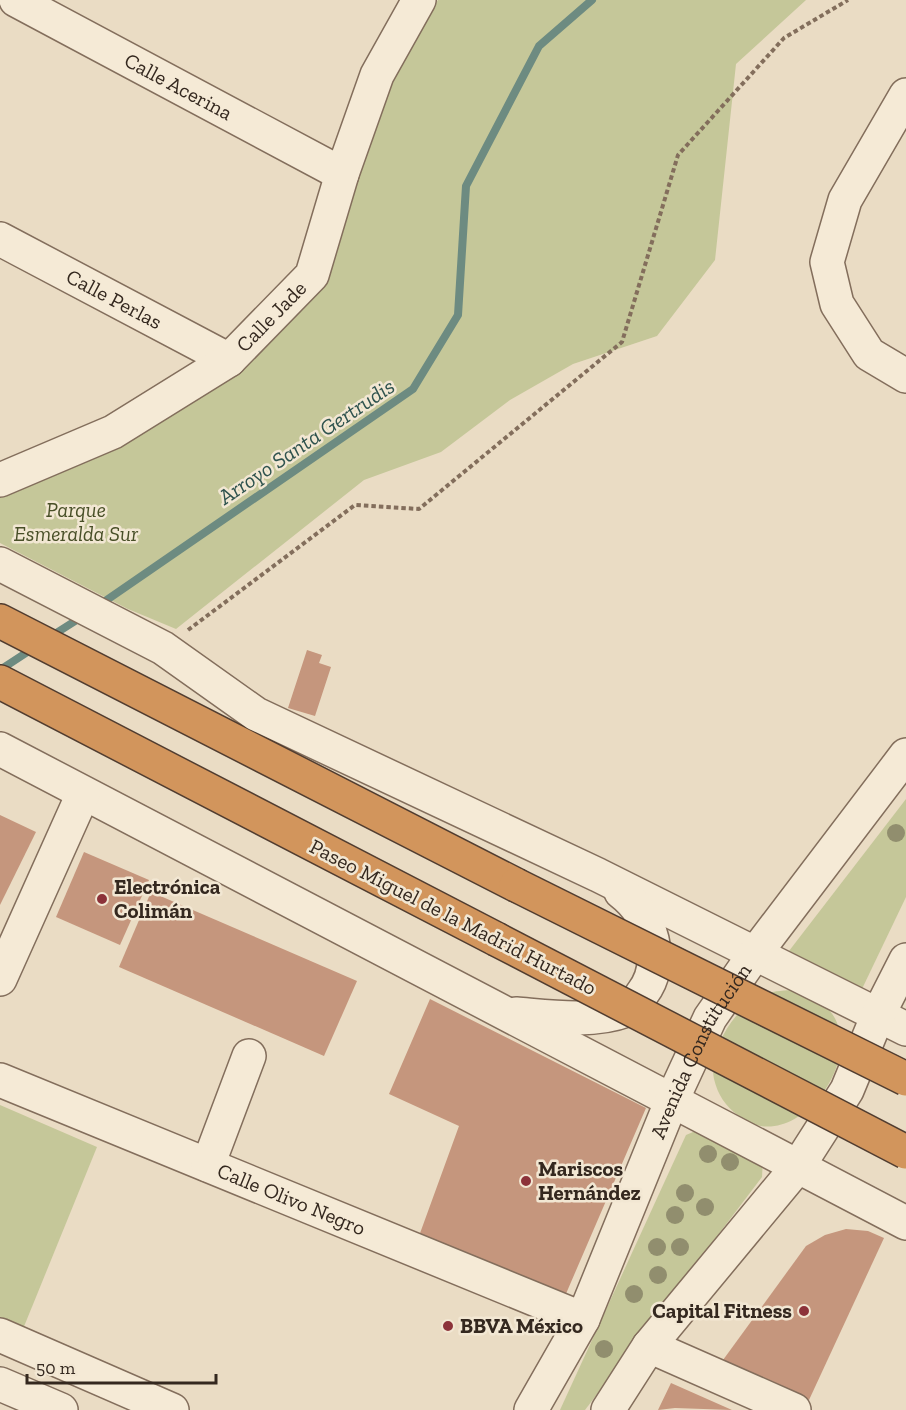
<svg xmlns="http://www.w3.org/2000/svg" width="906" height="1410" viewBox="0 0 906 1410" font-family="'Zilla Slab',serif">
  <rect width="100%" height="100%" fill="#eadcc4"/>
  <g fill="#c5c799">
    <path d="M 438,0 L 806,0 L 736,64 L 715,260 L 657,336 L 573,364 L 510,400 L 441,452 L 364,480 L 176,629 L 128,609 L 0,543 L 0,498 L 62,470 L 255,357 L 365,143 L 398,63 Z"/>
    <path d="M 906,799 L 906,897 L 861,991 L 789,951 Z"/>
    <path d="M 792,990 C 802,995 817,999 825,1006 C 875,1050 795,1161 739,1116 C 725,1106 718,1095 714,1079 C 708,1052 733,1011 757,998 C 769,991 779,991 792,990 Z"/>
    <path d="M 0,1105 L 97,1147 L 23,1329 L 0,1319 Z"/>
    <path d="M 705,1127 L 763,1158 L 762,1177 L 585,1410 L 560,1410 L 686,1135 Z"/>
  </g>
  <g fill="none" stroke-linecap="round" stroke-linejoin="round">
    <g stroke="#6d8b81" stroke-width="8">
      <path d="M 98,606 L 413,389 L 458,315 L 466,186 L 539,46 L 592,0"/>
      <path d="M 50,637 L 83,616"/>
      <path d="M 0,670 L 32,649"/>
    </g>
  </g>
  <g fill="#c5967d">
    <path d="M 307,650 L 322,655 L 319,663 L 331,667 L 315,716 L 288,708 Z"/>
    <path d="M 0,815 L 36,832 L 0,905 Z"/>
    <path d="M 84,852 L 149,880 L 120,945 L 56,917 Z"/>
    <path d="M 151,892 L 357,981 L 324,1056 L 119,967 Z"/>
    <path d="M 430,999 L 646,1108 L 562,1303 L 419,1236 L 459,1126 L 389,1094 Z"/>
    <path d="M 846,1229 L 868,1231 L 884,1238 L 809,1400 L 723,1360 L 806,1246 L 825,1235 Z"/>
    <path d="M 671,1383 L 732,1410 L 675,1408 L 658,1410 Z"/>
  </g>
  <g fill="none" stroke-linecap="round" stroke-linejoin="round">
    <defs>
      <g id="minor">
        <path id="s1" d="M 16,0 L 342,174"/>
        <path d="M 906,95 L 845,200 L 827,262 L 837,304 L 869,354 L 906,376"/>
        <path id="s2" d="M 0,239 L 229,360"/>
        <path id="s3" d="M 0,480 L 113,432 L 229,360 L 312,275 L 342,174 L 377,75 L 419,0"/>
        <path d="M 0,564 L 163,648 L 256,714 L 598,875 L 906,1029"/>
        <path d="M 0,749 L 906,1223"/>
        <path d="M 0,979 L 83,794"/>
        <path d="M 516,1014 C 552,1017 592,1023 627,1010 C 633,1008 638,1000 642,994 C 667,962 651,915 621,892"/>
        <path id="s4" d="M 0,1080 L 583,1319"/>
        <path d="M 208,1165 L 249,1056"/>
        <path d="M 0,1335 L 172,1410"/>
        <path d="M 649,1346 L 794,1410"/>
        <path d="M 0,1384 L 61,1410"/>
        <path id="s5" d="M 531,1410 L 583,1319 L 672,1100 L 710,1018 L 754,955 L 906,755"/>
        <path d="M 608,1410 L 649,1346 L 799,1165 L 847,1090 L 878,1015 L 906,960"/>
      </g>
      <g id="highway">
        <path d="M 0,621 L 516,885"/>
        <path d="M 0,682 L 496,939"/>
      </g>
    </defs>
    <use href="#minor" stroke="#836e5c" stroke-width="36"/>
    <use href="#highway" stroke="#513d30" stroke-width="36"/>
    <path stroke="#836e5c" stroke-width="4" stroke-dasharray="4.5 3" stroke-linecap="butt" d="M 188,630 L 355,505 L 419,509 L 622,342 L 678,155 L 784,38 L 848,0"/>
    <use href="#minor" stroke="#f5ead6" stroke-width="33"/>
    <use href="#highway" stroke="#d2955c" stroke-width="33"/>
    <defs>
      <g id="highway-bridge">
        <path d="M 516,885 L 906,1079"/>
        <path d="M 496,939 L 906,1152"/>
      </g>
    </defs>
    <use href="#highway-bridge" stroke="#513d30" stroke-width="36" stroke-linecap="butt"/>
    <use href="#highway-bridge" stroke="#d2955c" stroke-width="33"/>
  </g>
  <g fill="#918e6e">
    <circle cx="896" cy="833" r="9"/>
    <circle cx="708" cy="1154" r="9"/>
    <circle cx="730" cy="1162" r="9"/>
    <circle cx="685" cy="1193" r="9"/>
    <circle cx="705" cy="1207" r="9"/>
    <circle cx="675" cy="1215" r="9"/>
    <circle cx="657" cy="1247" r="9"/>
    <circle cx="680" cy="1247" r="9"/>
    <circle cx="658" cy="1275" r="9"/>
    <circle cx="634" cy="1294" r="9"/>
    <circle cx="604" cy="1349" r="9"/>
  </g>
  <g fill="#8c3239" stroke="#f2e7d3" stroke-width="2">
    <circle cx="102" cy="899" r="6"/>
    <circle cx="526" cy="1181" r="6"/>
    <circle cx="804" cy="1311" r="6"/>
    <circle cx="448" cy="1326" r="6"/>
  </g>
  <g text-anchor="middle" stroke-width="5" stroke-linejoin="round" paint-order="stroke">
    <g font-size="21" fill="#34281f" stroke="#f2e7d3">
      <text dy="7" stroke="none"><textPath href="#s1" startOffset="184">Calle Acerina</textPath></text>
      <text dy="7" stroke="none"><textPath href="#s2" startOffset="129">Calle Perlas</textPath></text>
      <text dy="7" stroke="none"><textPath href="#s3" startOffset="320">Calle Jade</textPath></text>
      <text transform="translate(453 917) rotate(27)" y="7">Paseo Miguel de la Madrid Hurtado</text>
      <text dy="7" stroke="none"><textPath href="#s5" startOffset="398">Avenida Constitución</textPath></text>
      <text dy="7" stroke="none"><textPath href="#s4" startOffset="315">Calle Olivo Negro</textPath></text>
    </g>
    <g font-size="21" font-style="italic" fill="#484f27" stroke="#f2e7d3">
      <text x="76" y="517">Parque<tspan x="76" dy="24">Esmeralda Sur</tspan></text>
    </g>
    <g font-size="21" font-weight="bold" fill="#34281f" stroke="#f2e7d3" text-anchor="start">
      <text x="114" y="894">Electrónica<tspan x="114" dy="24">Colimán</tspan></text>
      <text x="538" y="1176">Mariscos<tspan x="538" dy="24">Hernández</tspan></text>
      <text x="792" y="1318" text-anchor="end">Capital Fitness</text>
      <text x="460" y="1333">BBVA México</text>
    </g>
    <g font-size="22" font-style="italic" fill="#2f534e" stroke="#f2e7d3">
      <text transform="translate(306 441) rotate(-34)" y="8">Arroyo Santa Gertrudis</text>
    </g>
  </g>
  <path d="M27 1374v9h189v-9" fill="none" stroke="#34281f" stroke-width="3"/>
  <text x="36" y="1374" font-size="18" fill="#34281f" stroke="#f2e7d3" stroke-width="4.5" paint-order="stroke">50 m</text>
</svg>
